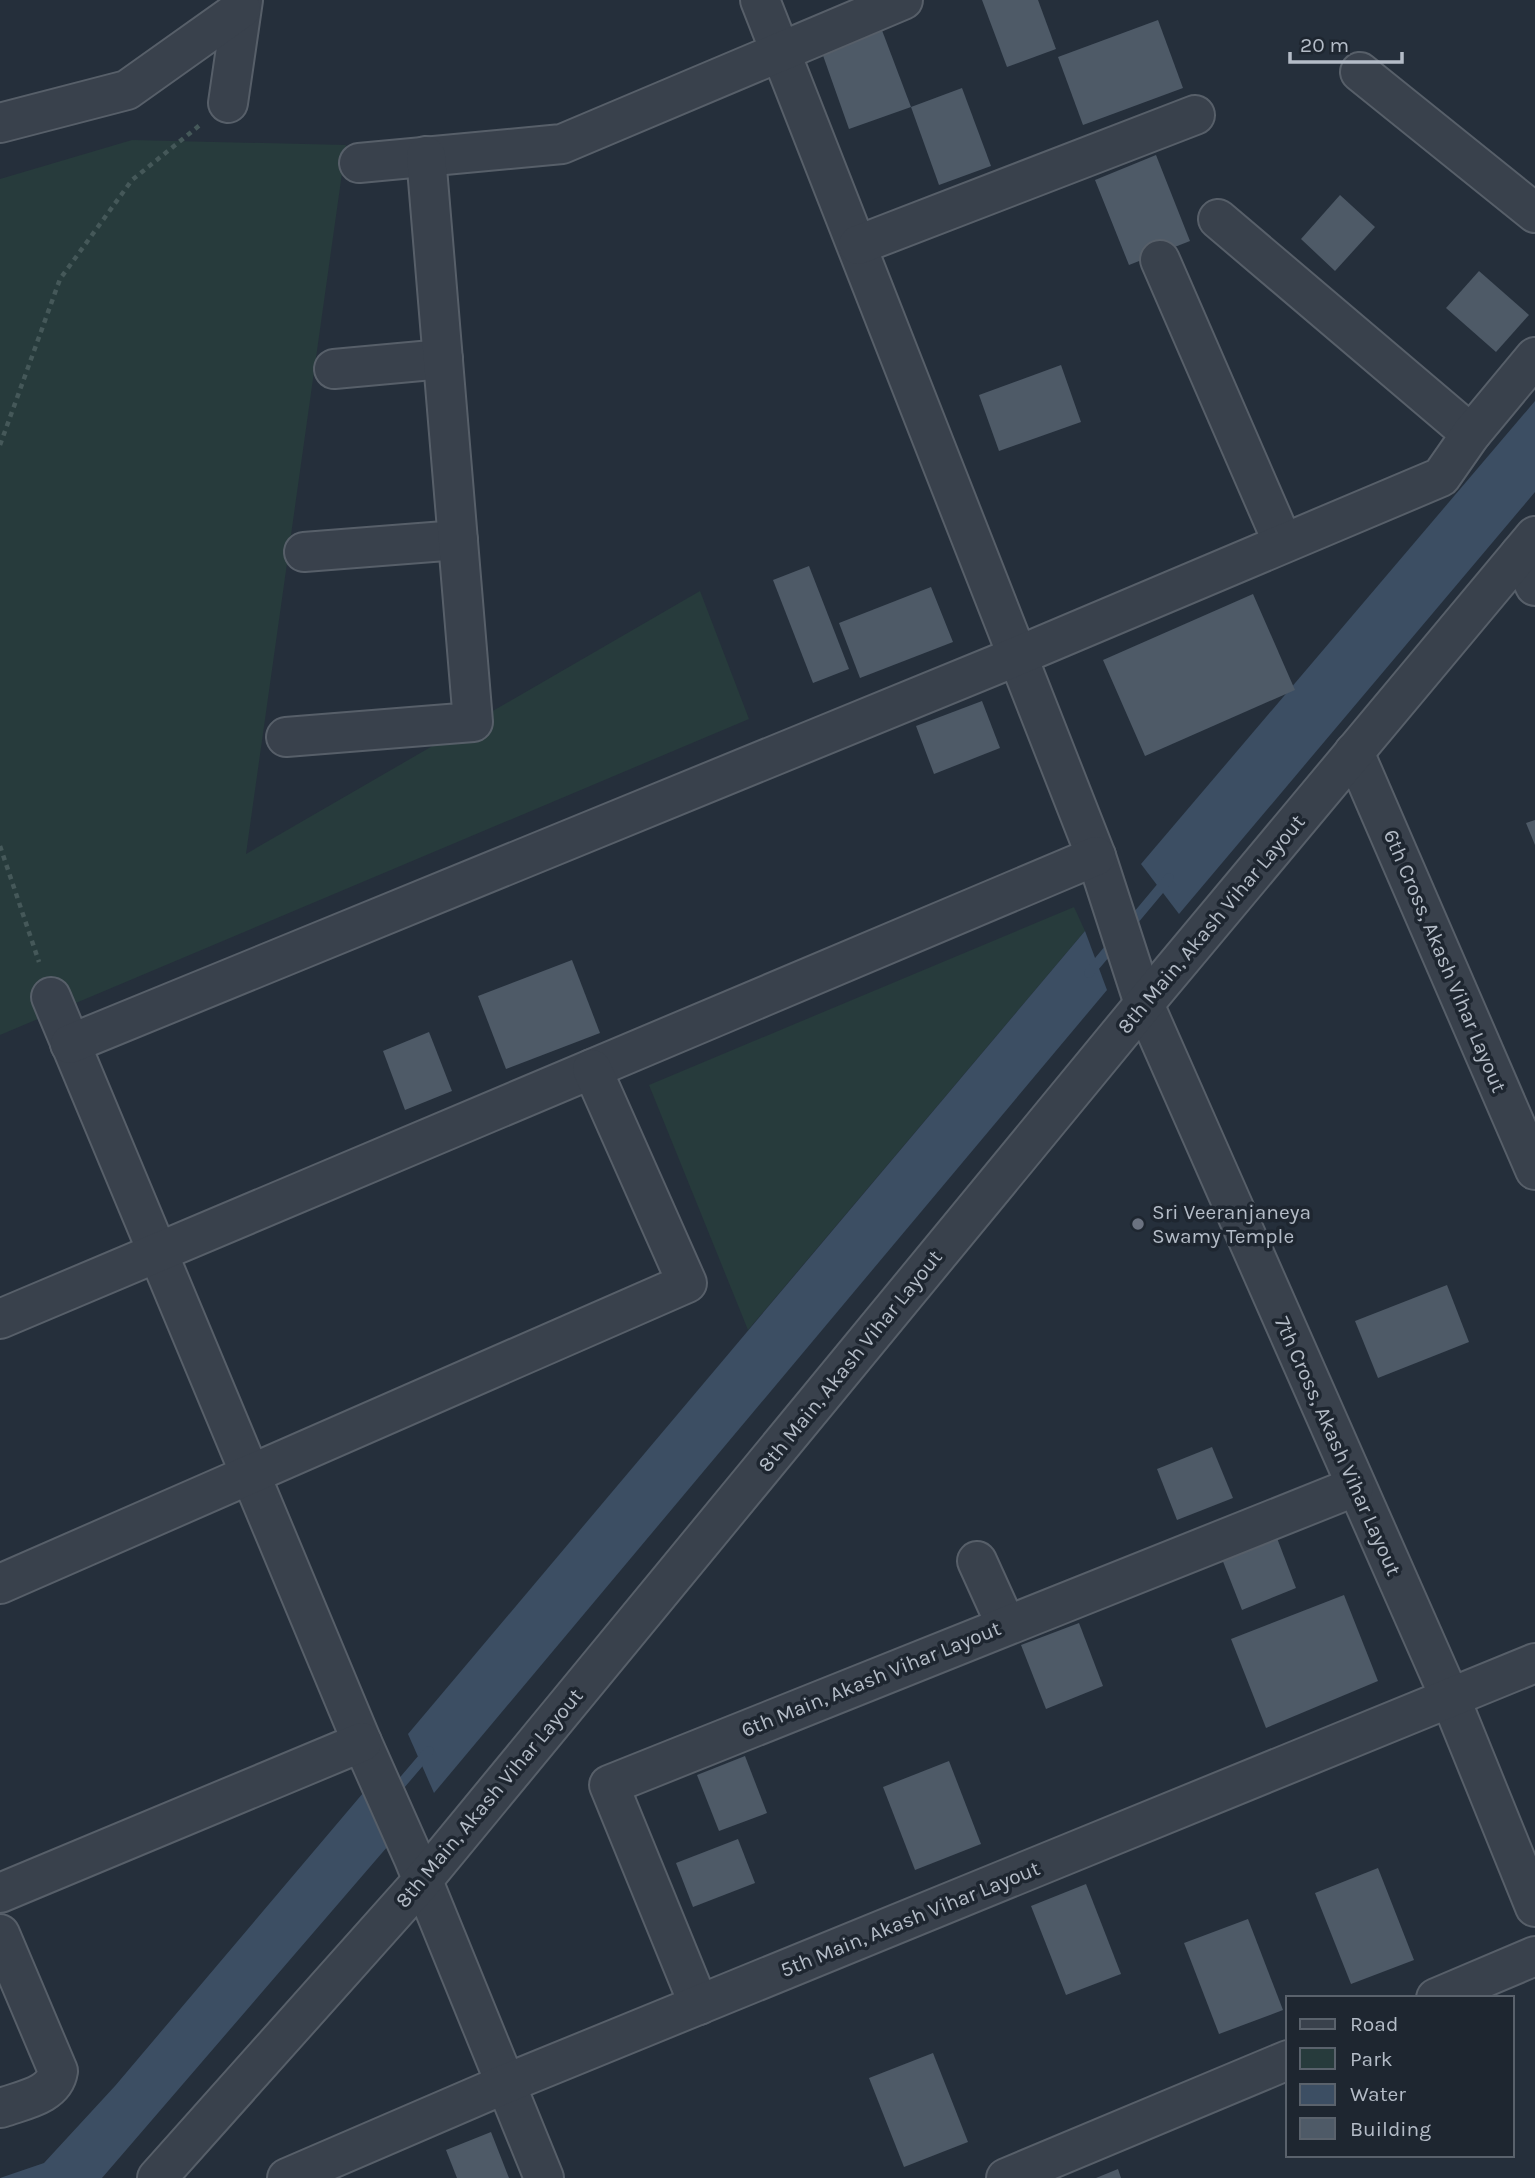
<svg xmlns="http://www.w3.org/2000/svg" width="1535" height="2178" viewBox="0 0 1535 2178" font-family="Karla,sans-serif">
  <rect width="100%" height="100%" fill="#252f3b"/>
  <g fill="#273b3c">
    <path d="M 132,140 L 346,145 L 246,854 L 700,591 L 749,719 L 0,1035 L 0,179 Z"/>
    <path d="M 1074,907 L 1085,931 L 748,1330 L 649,1085 Z"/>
  </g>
  <g fill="#3c4e63">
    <path d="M 1535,401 L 1535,492 L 1179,914 L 1141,864 Z"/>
    <path d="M 1085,931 L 1107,990 L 434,1793 L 408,1734 Z"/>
    <path d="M 369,1786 L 394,1839 L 102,2178 L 0,2178 L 44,2163 L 115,2086 Z"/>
  </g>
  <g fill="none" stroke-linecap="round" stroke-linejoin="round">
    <g stroke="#3c4e63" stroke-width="10">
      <path d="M 1128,927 L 1169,878"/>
      <path d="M 1089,973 L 1115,942"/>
      <path d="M 394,1792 L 429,1751"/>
    </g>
  </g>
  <g fill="#4e5a67">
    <path d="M 982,0 L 1038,0 L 1056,49 L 1007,67 Z"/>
    <path d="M 1158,20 L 1183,88 L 1083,125 L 1058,57 Z"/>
    <path d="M 880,25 L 911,107 L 849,129 L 820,47 Z"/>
    <path d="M 962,88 L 991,166 L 939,185 L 911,107 Z"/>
    <path d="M 1156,155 L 1190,241 L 1129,265 L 1095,180 Z"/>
    <path d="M 1340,195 L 1375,227 L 1335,271 L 1301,239 Z"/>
    <path d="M 1479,271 L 1529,315 L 1496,352 L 1446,308 Z"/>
    <path d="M 1061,365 L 1081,422 L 999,451 L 979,395 Z"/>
    <path d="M 809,566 L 849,669 L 813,683 L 773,580 Z"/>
    <path d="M 931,587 L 953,642 L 860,678 L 839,623 Z"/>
    <path d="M 1253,594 L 1295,690 L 1145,756 L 1103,660 Z"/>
    <path d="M 982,701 L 1000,748 L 934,774 L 916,726 Z"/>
    <path d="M 1535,820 L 1535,845 L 1526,823 Z"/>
    <path d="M 572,960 L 600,1033 L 506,1069 L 478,996 Z"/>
    <path d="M 429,1032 L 452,1091 L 405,1110 L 383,1051 Z"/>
    <path d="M 1447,1285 L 1469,1342 L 1378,1378 L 1355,1321 Z"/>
    <path d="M 1212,1447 L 1233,1498 L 1177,1520 L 1157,1469 Z"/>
    <path d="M 1277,1538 L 1296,1588 L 1242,1610 L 1222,1559 Z"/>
    <path d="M 1344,1595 L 1378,1681 L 1266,1728 L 1231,1639 Z"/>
    <path d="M 1079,1623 L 1103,1686 L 1046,1709 L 1021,1645 Z"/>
    <path d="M 745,1756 L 767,1813 L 719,1831 L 697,1775 Z"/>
    <path d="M 949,1761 L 981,1844 L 915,1870 L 883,1787 Z"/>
    <path d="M 738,1839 L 755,1883 L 693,1907 L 676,1863 Z"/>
    <path d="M 1378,1868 L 1414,1960 L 1351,1984 L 1315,1893 Z"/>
    <path d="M 1086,1884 L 1121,1974 L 1066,1995 L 1031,1906 Z"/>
    <path d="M 1248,1919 L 1283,2010 L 1219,2034 L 1184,1943 Z"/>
    <path d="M 933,2053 L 968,2142 L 904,2167 L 869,2078 Z"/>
    <path d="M 491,2132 L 509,2178 L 457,2178 L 446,2150 Z"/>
    <path d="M 1118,2169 L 1121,2178 L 1096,2178 Z"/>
  </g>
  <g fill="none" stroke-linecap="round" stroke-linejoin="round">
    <defs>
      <g id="minor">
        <path d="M 760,0 L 1096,856 L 1144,1004 L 1451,1700 L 1535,1907"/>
        <path d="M 1360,72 L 1535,213"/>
        <path d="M 228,103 L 243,0"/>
        <path d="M 0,123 L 127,90 L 241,9"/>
        <path d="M 359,163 L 562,144 L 903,0"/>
        <path d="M 1218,219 L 1471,434"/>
        <path d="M 858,245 L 1195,115"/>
        <path d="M 1160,260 L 1283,543"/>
        <path d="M 334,369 L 443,359"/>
        <path d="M 304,552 L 458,540"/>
        <path d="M 1520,554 L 1535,586"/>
        <path d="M 286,737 L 473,722 L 426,156"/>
        <path d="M 1354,752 L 1535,1170"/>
        <path d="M 51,997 L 362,1742 L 414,1859 L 544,2178"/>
        <path d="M 70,1044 L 1015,657 L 1441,477 L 1471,434 L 1535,357"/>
        <path d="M 0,1319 L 1096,856"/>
        <path d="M 977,1561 L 1006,1625"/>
        <path d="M 0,1584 L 687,1283 L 592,1069"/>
        <path d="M 0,1893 L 362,1742"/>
        <path d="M 0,1934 L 58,2071 C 54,2096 22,2100 1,2108"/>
        <path d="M 1436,1998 L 1535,1956"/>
        <path d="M 699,2005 L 609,1785 L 1354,1487"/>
        <path d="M 157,2178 L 423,1880 L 1144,1004 L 1535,536"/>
        <path d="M 287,2178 L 505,2084 L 1535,1663"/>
        <path d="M 1006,2178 L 1288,2060"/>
      </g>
    </defs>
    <use href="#minor" stroke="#575f69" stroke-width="42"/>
    <g stroke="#455859" stroke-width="4.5" stroke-dasharray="5 5" stroke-linecap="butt">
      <path d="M 0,445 L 60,279 L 132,180 L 200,125"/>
      <path d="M 0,846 L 39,962"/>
    </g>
    <use href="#minor" stroke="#39414c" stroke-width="38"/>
  </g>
  <circle fill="#6b7280" stroke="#1e2630" stroke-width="2.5" cx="1138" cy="1224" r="7"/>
  <g text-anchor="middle" stroke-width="7" stroke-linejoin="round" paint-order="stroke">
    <g font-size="21" fill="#b4bcc7" stroke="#1e2630">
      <text transform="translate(1211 924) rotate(-50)" y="7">8th Main, Akash Vihar Layout</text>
      <text transform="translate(1445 961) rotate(67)" y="7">6th Cross, Akash Vihar Layout</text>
      <text transform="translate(850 1361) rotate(-51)" y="7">8th Main, Akash Vihar Layout</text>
      <text transform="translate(1338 1446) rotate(66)" y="7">7th Cross, Akash Vihar Layout</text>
      <text transform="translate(871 1679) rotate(-22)" y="7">6th Main, Akash Vihar Layout</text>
      <text transform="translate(489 1798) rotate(-50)" y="7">8th Main, Akash Vihar Layout</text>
      <text transform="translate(910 1919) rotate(-22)" y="7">5th Main, Akash Vihar Layout</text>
    </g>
    <g font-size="21" fill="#b4bcc7" stroke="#1e2630" text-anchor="start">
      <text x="1152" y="1219">Sri Veeranjaneya<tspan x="1152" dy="24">Swamy Temple</tspan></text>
    </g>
  </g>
  <rect x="1286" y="1996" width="228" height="161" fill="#1e2630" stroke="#5a626c" stroke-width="2"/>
  <rect x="1300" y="2019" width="35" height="10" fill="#39414c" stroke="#5a626c" stroke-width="2"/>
  <text x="1350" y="2031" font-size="21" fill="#b4bcc7">Road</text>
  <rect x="1300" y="2048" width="35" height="21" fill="#273b3c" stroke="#5a626c" stroke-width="2"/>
  <text x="1350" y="2066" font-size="21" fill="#b4bcc7">Park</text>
  <rect x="1300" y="2084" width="35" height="21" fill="#3c4e63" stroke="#5a626c" stroke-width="2"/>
  <text x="1350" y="2101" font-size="21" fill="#b4bcc7">Water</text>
  <rect x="1300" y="2118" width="35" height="21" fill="#4e5a67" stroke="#5a626c" stroke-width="2"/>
  <text x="1350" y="2136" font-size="21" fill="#b4bcc7">Building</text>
  <path d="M1290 52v10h112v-10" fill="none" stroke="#b4bcc7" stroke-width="3.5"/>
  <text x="1300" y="52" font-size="21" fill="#b4bcc7" stroke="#1e2630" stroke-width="5" paint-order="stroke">20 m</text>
</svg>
